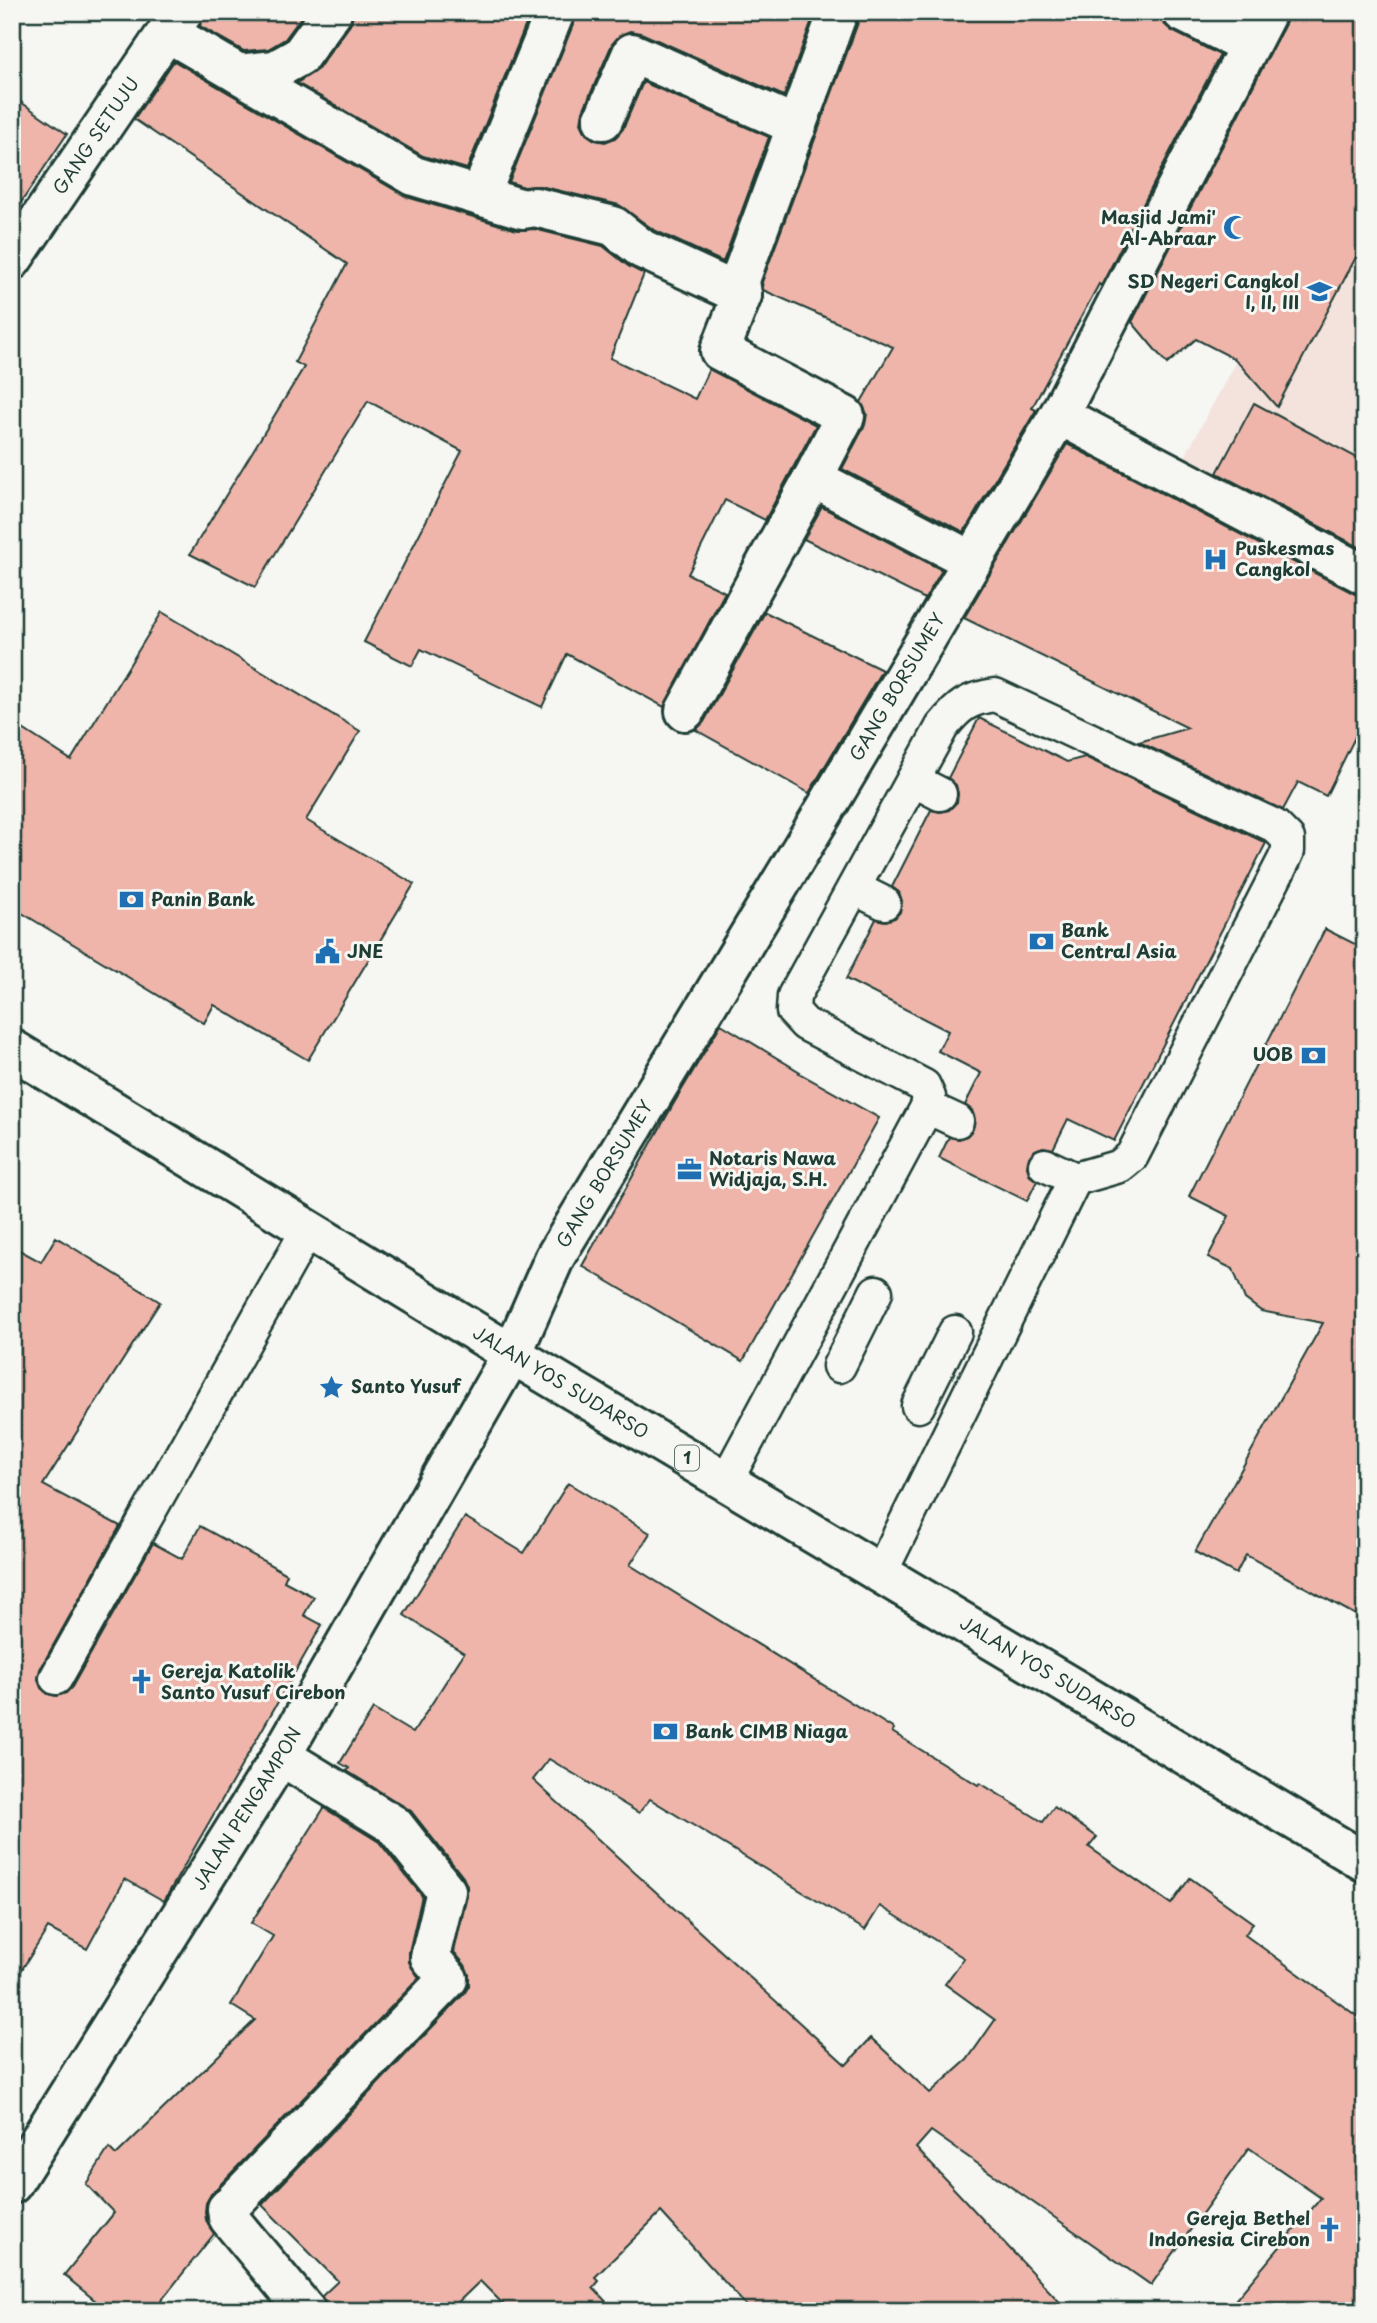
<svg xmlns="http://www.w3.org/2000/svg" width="1377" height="2323" viewBox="0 0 1377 2323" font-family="'Playpen Sans',sans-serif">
  <rect width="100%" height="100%" fill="#f6f6f2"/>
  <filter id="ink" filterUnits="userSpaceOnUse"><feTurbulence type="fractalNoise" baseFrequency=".0143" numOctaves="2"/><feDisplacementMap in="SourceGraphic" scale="14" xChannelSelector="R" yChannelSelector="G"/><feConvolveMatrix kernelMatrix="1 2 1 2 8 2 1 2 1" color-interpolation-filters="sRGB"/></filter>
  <g filter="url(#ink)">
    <path fill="#f4e2dd" d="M 1365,121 L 1365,557 L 1182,462 Z"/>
    <g fill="#efb5ab" stroke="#1f3d34" stroke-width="2" fill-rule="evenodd">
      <path d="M 203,12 L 305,12 L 285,39 L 268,49 L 244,51 L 200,26 Z"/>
      <path d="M 354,12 L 531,12 L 467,169 L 423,156 L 297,83 L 318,69 L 350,25 Z"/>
      <path d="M 576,12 L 815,12 L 784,96 L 641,33 L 630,31 L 620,35 L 612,44 L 583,111 L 581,123 L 586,134 L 595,140 L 605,142 L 615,138 L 623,129 L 643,82 L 769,137 L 723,262 L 654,230 L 619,205 L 540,186 L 524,187 L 509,182 L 575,20 Z"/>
      <path d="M 859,12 L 1160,12 L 1164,24 L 1172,31 L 1220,55 L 1101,286 L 1099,284 L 1032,408 L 1036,410 L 964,532 L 842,469 L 865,425 L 867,414 L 861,402 L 893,347 L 763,290 L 762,282 L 859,20 Z"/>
      <path d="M 1289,12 L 1365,12 L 1365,240 L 1277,407 L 1235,359 L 1196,339 L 1167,364 L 1132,322 L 1286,22 Z"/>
      <path d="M 174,61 L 407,197 L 517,230 L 534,229 L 603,246 L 628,266 L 644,274 L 610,358 L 695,399 L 709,369 L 816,425 L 765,520 L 725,500 L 688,574 L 725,592 L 664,707 L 567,654 L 542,707 L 421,649 L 412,666 L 364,642 L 462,451 L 368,401 L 255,587 L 190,554 L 304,367 L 295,362 L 347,264 L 134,119 Z"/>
      <path d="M 12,96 L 67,134 L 12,216 Z"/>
      <path d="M 1254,403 L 1365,462 L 1365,550 L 1217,473 Z"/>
      <path d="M 1067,444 L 1355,594 L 1365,597 L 1365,717 L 1326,796 L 1298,782 L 1283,810 L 1139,742 L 1188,728 L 964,618 Z"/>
      <path d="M 822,507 L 942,570 L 925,599 L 804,539 Z"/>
      <path d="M 162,612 L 360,731 L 306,820 L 414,884 L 308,1060 L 214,1005 L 204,1023 L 12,907 L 12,722 L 71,760 Z"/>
      <path d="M 765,612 L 882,670 L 809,793 L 696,730 L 704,722 Z"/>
      <path d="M 979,718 L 1067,762 L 1085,757 L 1266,843 L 1114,1141 L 1068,1119 L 1053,1149 L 1043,1147 L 1035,1150 L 1029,1157 L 1027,1167 L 1030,1176 L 1037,1181 L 1027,1201 L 939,1158 L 949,1137 L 959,1139 L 967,1136 L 973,1129 L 975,1119 L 972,1110 L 965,1105 L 981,1073 L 938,1051 L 948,1031 L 846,979 L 876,919 L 886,921 L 895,918 L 900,912 L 902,901 L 899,892 L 892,887 L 931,810 L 940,812 L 949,810 L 957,802 L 958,794 L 956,785 L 948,778 Z"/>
      <path d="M 1325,929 L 1365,949 L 1365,1620 L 1246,1555 L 1236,1574 L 1195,1552 L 1323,1323 L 1261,1311 L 1245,1299 L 1233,1269 L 1208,1257 L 1229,1216 L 1189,1196 Z"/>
      <path d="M 721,1024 L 800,1072 L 799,1073 L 879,1118 L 743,1361 L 582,1266 L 674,1103 Z"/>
      <path d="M 56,1237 L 160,1302 L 43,1485 L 120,1526 L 40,1669 L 38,1679 L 41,1688 L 48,1694 L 56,1696 L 66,1693 L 72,1687 L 153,1543 L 182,1559 L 200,1526 L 287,1574 L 284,1581 L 314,1597 L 304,1615 L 322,1625 L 164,1901 L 125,1879 L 87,1949 L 48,1928 L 12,1985 L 12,1246 L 41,1262 Z"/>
      <path d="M 568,1483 L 650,1533 L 630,1565 L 894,1729 L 892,1732 L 978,1785 L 980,1783 L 1043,1822 L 1054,1807 L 1097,1837 L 1089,1847 L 1171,1904 L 1190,1878 L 1253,1923 L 1245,1935 L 1365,2022 L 1365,2311 L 1226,2311 L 1321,2198 L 1249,2148 L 1151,2285 L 931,2131 L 916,2148 L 1068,2311 L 751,2311 L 661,2212 L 595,2277 L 599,2281 L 593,2288 L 615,2311 L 510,2311 L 480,2281 L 449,2311 L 327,2311 L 322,2296 L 338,2281 L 262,2205 L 464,1994 L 469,1986 L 469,1975 L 465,1965 L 454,1952 L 467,1896 L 467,1886 L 463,1877 L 411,1811 L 347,1771 L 349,1768 L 340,1763 L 373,1709 L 413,1733 L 464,1653 L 404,1615 L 465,1517 L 524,1553 ZM 549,1759 L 639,1813 L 650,1799 L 865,1930 L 880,1906 L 964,1958 L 945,1984 L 995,2020 L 967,2060 L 930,2093 L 871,2038 L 846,2065 L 533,1780 Z"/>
      <path d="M 324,1808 L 379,1842 L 422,1896 L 409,1952 L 409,1962 L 419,1978 L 211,2194 L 206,2203 L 205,2212 L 206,2220 L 214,2234 L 153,2311 L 108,2311 L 64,2275 L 114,2213 L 86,2184 L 109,2148 L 116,2155 L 255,2020 L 231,2005 L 273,1936 L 251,1923 Z"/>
    </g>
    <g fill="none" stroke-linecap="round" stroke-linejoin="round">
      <defs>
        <g id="lane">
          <path d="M 913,780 L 940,794"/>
          <path d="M 854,888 L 884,903"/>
          <path d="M 927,1107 L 957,1121"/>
          <path d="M 839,1366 L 876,1292"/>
          <path d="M 918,1406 L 955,1332"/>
          <path d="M 726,1481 L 927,1107 L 929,1097 L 924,1086 L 805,1024 L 793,1011 L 794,996 L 942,727 C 959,706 967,699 995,695 L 1275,826 L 1288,839 L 1288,851 L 1284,860 L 1132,1156 L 1120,1166 L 1075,1179 L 1045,1165"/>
          <path d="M 880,1574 L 1075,1179"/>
          <path d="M 56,1678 L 308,1229"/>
        </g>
        <g id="street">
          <path d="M 1182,12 L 1249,45"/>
          <path d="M 167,32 L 414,176 L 523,209 L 535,207 L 613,226 L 642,249 L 742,295 L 720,351 L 845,416 L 813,478 L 972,561"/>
          <path d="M 239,74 L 275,70 L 300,56 L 332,12"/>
          <path d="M 603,120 L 632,53 L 797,126"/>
          <path d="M 480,196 L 555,12"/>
          <path id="s1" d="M 12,260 L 167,32 L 182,14"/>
          <path d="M 742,295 L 740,280 L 838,12"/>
          <path d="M 1059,415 L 1365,575"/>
          <path d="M 685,711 L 813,478"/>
          <path d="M 281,1756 L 394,1825 L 446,1891 L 430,1957 L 448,1979 L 227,2209 L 228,2217 L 306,2311"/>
          <path id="s2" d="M 12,2184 L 281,1756 L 512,1354 L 555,1257 L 829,803 L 1059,415 L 1267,12"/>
        </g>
        <g id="highway">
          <path id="s3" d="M 12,1049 L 512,1354 L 1365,1862"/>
        </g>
      </defs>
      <use href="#lane" stroke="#1f3d34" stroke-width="37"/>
      <use href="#street" stroke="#1f3d34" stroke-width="44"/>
      <use href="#highway" stroke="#1f3d34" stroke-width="44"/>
      <use href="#lane" stroke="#f6f6f2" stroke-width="32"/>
      <use href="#street" stroke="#f6f6f2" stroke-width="38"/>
      <use href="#highway" stroke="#f6f6f2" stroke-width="38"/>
    </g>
  </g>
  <defs>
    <symbol id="mosque-bare" viewBox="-9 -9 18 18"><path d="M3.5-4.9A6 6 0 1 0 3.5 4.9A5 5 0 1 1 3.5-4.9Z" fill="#1f6fb2" stroke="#f6f6f2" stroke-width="2.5" paint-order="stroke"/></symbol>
    <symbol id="school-bare" viewBox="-9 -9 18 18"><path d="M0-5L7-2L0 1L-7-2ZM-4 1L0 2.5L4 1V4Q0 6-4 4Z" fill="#1f6fb2" stroke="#f6f6f2" stroke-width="2.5" paint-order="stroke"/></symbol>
    <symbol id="hospital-bare" viewBox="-9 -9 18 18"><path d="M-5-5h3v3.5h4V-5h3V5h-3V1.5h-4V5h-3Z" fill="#1f6fb2" stroke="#f6f6f2" stroke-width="2.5" paint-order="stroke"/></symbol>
    <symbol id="bank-bare" viewBox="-9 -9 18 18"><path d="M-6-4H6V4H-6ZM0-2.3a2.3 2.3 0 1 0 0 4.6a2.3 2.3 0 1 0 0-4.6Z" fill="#1f6fb2" stroke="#f6f6f2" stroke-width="2.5" paint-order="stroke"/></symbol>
    <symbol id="civic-bare" viewBox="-9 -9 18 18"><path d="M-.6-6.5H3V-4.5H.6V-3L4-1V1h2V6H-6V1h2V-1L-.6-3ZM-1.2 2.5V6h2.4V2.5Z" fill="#1f6fb2" stroke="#f6f6f2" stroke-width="2.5" paint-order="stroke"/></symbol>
    <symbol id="office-bare" viewBox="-9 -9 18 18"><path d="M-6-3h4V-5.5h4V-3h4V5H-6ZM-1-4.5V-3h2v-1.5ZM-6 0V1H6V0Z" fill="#1f6fb2" stroke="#f6f6f2" stroke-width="2.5" paint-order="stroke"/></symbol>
    <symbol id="sight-bare" viewBox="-9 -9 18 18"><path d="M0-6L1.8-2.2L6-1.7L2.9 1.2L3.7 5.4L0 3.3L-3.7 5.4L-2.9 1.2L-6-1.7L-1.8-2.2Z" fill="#1f6fb2" stroke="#f6f6f2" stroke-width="2.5" paint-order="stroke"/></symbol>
    <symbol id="church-bare" viewBox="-9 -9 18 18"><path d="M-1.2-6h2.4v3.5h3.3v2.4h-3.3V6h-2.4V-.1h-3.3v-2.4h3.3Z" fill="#1f6fb2" stroke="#f6f6f2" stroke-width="2.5" paint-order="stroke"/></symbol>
  </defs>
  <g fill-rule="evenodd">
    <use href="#mosque-bare" x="1218" y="210" width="35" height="35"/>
    <use href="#school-bare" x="1302" y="274" width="35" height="35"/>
    <use href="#hospital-bare" x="1198" y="542" width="35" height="35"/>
    <use href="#bank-bare" x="114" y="882" width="35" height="35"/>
    <use href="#bank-bare" x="1024" y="924" width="35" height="35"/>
    <use href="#civic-bare" x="310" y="934" width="35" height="35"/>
    <use href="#bank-bare" x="1296" y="1038" width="35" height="35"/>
    <use href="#office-bare" x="672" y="1152" width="35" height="35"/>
    <use href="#sight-bare" x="314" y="1370" width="35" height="35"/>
    <use href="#church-bare" x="124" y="1664" width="35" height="35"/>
    <use href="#bank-bare" x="648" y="1714" width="35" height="35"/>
    <use href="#church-bare" x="1312" y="2212" width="35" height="35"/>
  </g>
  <g text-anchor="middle" stroke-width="6" stroke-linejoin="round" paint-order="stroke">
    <rect fill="#f6f6f2" stroke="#60746d" stroke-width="2" x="675" y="1445.5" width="24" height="25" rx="5"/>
    <g font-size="16" font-weight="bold" fill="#1f3d34">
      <text x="687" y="1464">1</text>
    </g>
    <g font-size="18" fill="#1f3d34" stroke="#f6f6f2">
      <text dy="6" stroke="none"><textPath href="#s1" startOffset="150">GANG SETUJU</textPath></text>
      <text dy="6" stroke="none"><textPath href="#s2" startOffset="1740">GANG BORSUMEY</textPath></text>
      <text dy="6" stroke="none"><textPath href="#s2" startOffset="1172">GANG BORSUMEY</textPath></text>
      <text dy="6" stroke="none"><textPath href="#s3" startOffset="642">JALAN YOS SUDARSO</textPath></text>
      <text dy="6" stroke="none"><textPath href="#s3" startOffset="1209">JALAN YOS SUDARSO</textPath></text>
      <text dy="6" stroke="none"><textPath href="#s2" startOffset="443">JALAN PENGAMPON</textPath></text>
    </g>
    <g font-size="18" font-weight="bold" fill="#1f3d34" stroke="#f6f6f2" text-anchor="start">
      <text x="1216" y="224" text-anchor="end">Masjid Jami'<tspan x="1216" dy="21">Al-Abraar</tspan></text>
      <text x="1299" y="288" text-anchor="end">SD Negeri Cangkol<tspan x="1299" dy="21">I, II, III</tspan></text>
      <text x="1235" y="555">Puskesmas<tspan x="1235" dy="21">Cangkol</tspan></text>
      <text x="151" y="906">Panin Bank</text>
      <text x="1061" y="937">Bank<tspan x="1061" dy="21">Central Asia</tspan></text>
      <text x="347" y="958">JNE</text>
      <text x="1293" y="1061" text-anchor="end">UOB</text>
      <text x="709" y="1165">Notaris Nawa<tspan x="709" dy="21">Widjaja, S.H.</tspan></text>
      <text x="351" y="1393">Santo Yusuf</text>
      <text x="161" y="1678">Gereja Katolik<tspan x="161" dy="21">Santo Yusuf Cirebon</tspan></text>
      <text x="685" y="1738">Bank CIMB Niaga</text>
      <text x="1310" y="2225" text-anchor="end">Gereja Bethel<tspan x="1310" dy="21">Indonesia Cirebon</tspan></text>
    </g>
  </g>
  <rect width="1377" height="2323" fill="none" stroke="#f6f6f2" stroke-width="42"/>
  <rect x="21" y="21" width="1335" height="2281" fill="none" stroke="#1f3d34" stroke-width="2.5" filter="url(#ink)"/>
</svg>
